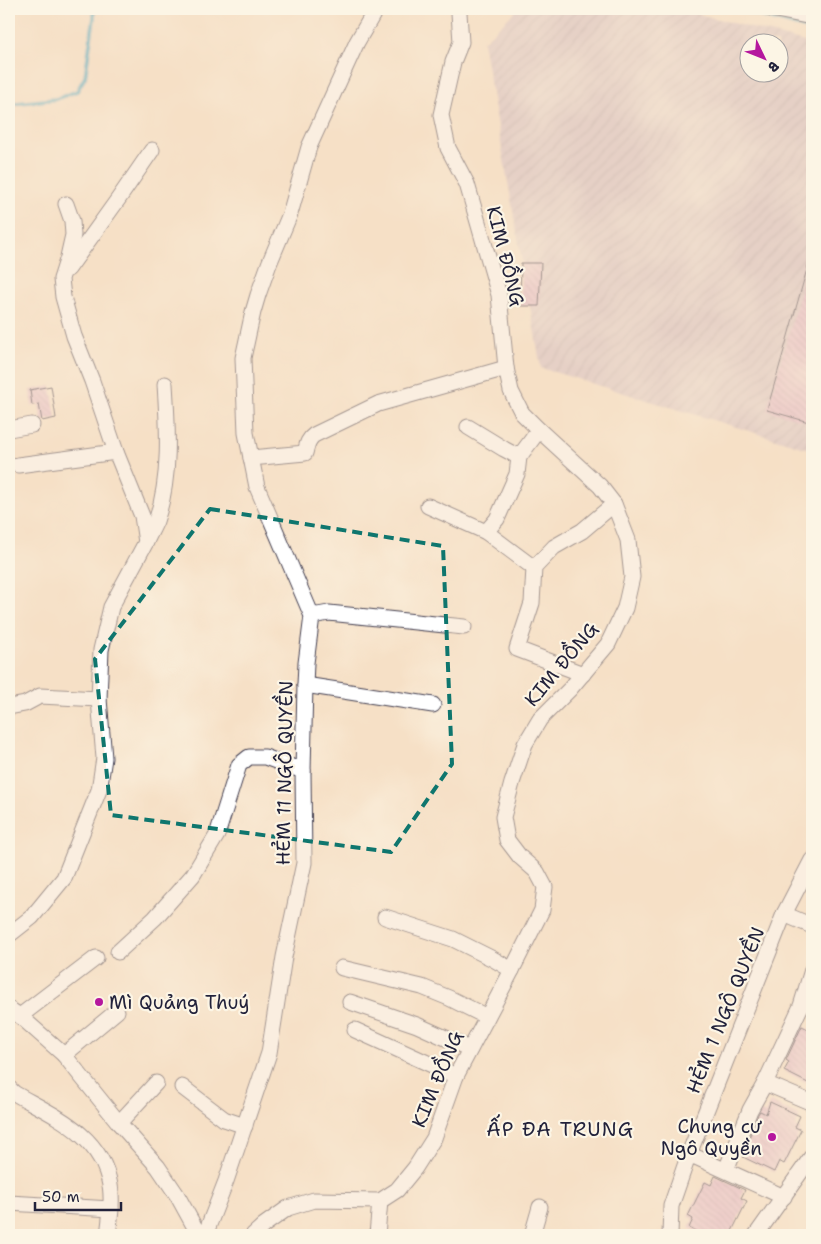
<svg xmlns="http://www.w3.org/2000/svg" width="821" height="1244" viewBox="0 0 821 1244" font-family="'Shantell Sans',sans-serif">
  <defs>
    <pattern id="industrial-furrows" width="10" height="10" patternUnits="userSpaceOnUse" patternTransform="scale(1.25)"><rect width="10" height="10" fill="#d2bdc5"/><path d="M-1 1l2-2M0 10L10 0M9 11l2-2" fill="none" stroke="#b4a2aa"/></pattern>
    <pattern id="building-back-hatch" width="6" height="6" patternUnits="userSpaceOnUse" patternTransform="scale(1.25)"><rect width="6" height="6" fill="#e1adcb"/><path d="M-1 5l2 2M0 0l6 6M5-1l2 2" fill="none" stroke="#b68ca6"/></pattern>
  </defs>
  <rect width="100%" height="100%" fill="#fcf5e5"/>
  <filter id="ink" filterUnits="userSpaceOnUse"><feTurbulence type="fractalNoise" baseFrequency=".02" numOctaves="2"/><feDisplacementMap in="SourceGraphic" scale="10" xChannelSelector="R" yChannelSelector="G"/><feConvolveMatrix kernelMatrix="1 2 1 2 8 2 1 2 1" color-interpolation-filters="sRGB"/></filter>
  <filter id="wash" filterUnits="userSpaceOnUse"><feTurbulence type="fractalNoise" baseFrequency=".0096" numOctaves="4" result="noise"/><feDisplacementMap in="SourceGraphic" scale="20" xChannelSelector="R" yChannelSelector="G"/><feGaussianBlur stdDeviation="1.12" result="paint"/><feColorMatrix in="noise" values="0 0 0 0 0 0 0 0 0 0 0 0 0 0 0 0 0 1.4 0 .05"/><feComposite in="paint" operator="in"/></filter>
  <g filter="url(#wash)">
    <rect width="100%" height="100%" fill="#f6e0c6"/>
    <path fill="url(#industrial-furrows)" fill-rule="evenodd" d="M 518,9 L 680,9 L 812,44 L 812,450 L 541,368 L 483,42 ZM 748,42 L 778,42 L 778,72 L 748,72 Z"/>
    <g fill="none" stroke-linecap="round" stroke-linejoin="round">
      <g stroke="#43a6c3" stroke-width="4">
        <path d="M 734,9 L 812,30"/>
        <path d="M 9,104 L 56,99 L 77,91 L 85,77 L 94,18 L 94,9"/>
      </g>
    </g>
    <g id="blocks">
      <g fill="url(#building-back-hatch)">
        <path d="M 809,262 L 812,263 L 812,423 L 767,410 Z"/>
        <path d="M 521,263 L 541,263 L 539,306 L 520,306 Z"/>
        <path d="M 51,386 L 56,418 L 42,421 L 39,404 L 32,405 L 30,390 Z"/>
        <path d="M 802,1026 L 812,1031 L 812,1085 L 784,1071 L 789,1062 L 786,1060 Z"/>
        <path d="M 770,1102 L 800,1116 L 795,1127 L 801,1130 L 784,1164 L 779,1161 L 774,1172 L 743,1157 L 748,1147 L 746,1146 L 758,1114 L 760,1111 L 766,1114 Z"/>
        <path d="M 715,1176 L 745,1190 L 741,1198 L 747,1201 L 730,1235 L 703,1235 L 689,1228 L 693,1219 L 688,1216 L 705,1182 L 711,1185 Z"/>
      </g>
    </g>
  </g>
  <g filter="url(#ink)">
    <use href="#blocks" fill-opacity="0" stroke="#423e50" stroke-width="1"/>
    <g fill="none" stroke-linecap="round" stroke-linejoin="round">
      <defs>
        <g id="minor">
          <path d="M 771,9 L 812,17"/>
          <path d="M 68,269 L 119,198 L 152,150"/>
          <path d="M 468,427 L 504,449 L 519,457"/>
          <path d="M 9,429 L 32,425"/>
          <path d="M 251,458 L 305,453 C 307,446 307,440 314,435 L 378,404 L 506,368"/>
          <path d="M 18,465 L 116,452"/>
          <path d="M 428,506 L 486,532 L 534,568"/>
          <path d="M 486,532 L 497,519 L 517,474 L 519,457 L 539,430"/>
          <path d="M 146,542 C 149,535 153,528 156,521 C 171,478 168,429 165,384"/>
          <path d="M 312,616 L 329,613 L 464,627"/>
          <path d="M 583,674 L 517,649 L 532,603 L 534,568 L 554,547 L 582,531 L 614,504"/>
          <path d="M 305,685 L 433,705"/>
          <path d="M 9,707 L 25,704 L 40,696 L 99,699"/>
          <path d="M 784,914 L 812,926"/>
          <path d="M 385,917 L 453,939 L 493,959 L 512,970"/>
          <path d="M 9,935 L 32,917 L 64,878 L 99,790 L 104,758 L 99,699 L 101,650 L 111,607 L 146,542 L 142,516 L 116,452 L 92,381 L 74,336 L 63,297 L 61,279 L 68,257 L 73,235 L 72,221 L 66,204"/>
          <path d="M 118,952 L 155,918 L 193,875 L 217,835 L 239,765 L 249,757 L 265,757 L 303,771"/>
          <path d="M 342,968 L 422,987 L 449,998 L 487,1017"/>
          <path d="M 350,1002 L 417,1025 L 470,1049"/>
          <path d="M 9,1009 L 20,1016 L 64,1055 L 119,1123 L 158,1167 L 177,1195 L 199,1235"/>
          <path d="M 20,1016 L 96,958"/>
          <path d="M 355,1030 L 456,1076"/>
          <path d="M 64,1055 L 117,1011"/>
          <path d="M 765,1083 L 812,1103"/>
          <path d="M 182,1087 L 224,1119 L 245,1126"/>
          <path d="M 9,1088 L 14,1093 C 54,1116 101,1134 110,1185 C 113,1202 110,1219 108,1235"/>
          <path d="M 119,1123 L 156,1083"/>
          <path d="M 689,1154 L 784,1197"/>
          <path d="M 726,1170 L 750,1110 L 765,1083 L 801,1006 L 812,970"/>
          <path d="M 9,1203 L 111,1209"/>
          <path d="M 205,1235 L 226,1181 L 269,1053 L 284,957 L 304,863 L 303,771 L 305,685 L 306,663 L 312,616 L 257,487 L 246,433 L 243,358 L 253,312 L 258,295 L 269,264 L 290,214 L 309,147 L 357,42 L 376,9"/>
          <path d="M 253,1235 L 264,1225 L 288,1208 L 314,1200 L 380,1201 L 397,1190 L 415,1168 L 434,1138 L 456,1076 L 512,970 L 542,910 L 545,887 L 537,872 L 520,857 L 507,840 L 503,817 L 512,783 L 525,744 L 540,719 L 570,689 L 608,644 L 625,608 L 632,577 L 628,540 L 614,504 L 600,486 L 539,430 L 522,413 L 511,391 L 506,368 L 499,295 L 467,184 L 448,148 L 441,115 L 453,62 L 461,42 L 459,13 L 460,9"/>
          <path d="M 377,1235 L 380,1201"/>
          <path d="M 532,1235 L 540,1207"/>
          <path d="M 670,1235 L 671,1206 L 689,1154 L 784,914 L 812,860"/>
          <path d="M 756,1235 L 812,1156"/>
        </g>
      </defs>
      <use href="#minor" stroke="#423e50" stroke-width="17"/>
      <use href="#minor" stroke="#fff" stroke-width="15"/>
    </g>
  </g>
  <path d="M0 0H821V1244H0ZM 210,509 L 443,546 L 452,764 L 391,852 L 111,815 L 95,659 Z" fill="#f6e0c6" fill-opacity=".55" fill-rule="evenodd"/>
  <path fill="none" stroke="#0f766e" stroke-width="4" stroke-dasharray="10 6" stroke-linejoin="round" d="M 210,509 L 443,546 L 452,764 L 391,852 L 111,815 L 95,659 Z"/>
  <g fill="#b5179e" stroke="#fcf5e5" stroke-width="2">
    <circle cx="99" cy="1002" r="5"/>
    <circle cx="772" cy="1137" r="5"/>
  </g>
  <g text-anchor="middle" stroke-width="4.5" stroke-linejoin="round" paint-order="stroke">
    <g font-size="19" fill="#22223b" stroke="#fcf5e5">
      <text transform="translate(506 256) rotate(76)" y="7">KIM ĐỒNG</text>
      <text transform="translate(561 664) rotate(-50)" y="7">KIM ĐỒNG</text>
      <text transform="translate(284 773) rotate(-89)" y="7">HẺM 11 NGÔ QUYỀN</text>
      <text transform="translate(725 1010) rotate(-68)" y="7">HẺM 1 NGÔ QUYỀN</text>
      <text transform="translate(437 1079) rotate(-67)" y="7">KIM ĐỒNG</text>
    </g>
    <g font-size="19" fill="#22223b" stroke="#fcf5e5" text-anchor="start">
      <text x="109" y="1009">Mì Quảng Thuý</text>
      <text x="762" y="1133" text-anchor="end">Chung cư<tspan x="762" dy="22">Ngô Quyền</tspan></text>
    </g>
    <g font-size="20" letter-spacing="1" fill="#22223b" stroke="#fcf5e5">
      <text x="560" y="1136">ẤP ĐA TRUNG</text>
    </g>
  </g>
  <rect width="821" height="1244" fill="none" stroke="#fcf5e5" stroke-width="30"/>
  <g transform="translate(764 58) rotate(133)"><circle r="24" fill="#fcf5e5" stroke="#a5a1a1"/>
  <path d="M0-4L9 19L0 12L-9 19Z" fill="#b5179e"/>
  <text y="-8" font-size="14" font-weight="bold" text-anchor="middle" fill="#22223b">B</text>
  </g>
  <path d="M35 1202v8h86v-8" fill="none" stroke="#22223b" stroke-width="2.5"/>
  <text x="42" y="1202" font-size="15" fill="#22223b" stroke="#fcf5e5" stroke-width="4" paint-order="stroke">50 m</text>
</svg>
